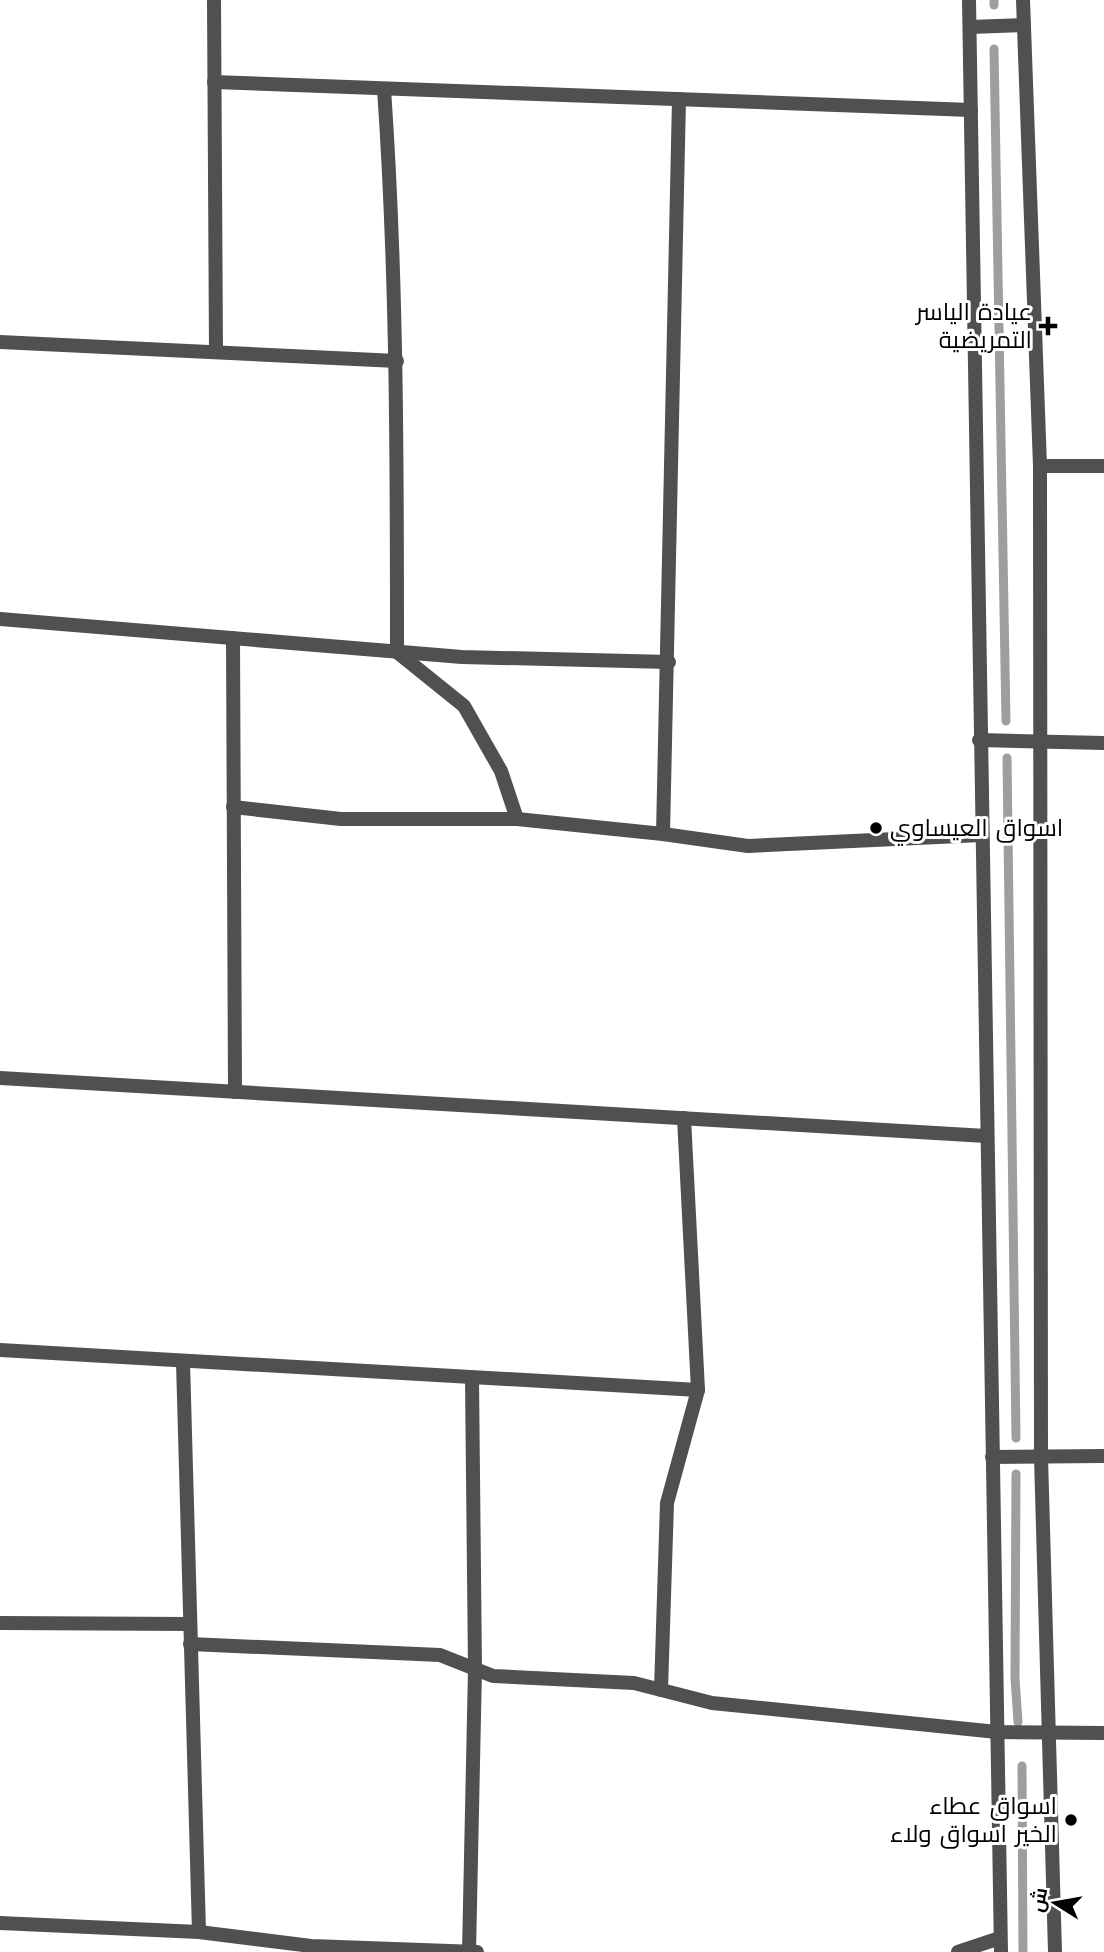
<svg xmlns="http://www.w3.org/2000/svg" width="1104" height="1952" viewBox="0 0 1104 1952" font-family="'Work Sans',Cairo,sans-serif">
  <rect width="100%" height="100%" fill="#fff"/>
  <g fill="none" stroke-linecap="round" stroke-linejoin="round">
    <g stroke="#9e9e9e" stroke-width="9">
      <path d="M 994,5 L 994,0"/>
      <path d="M 994,49 L 1006,721"/>
      <path d="M 1007,758 L 1016,1438"/>
      <path d="M 1016,1474 L 1015,1678 L 1018,1722"/>
      <path d="M 1022,1766 L 1023,1952"/>
    </g>
    <g stroke="#505050" stroke-width="14">
      <path d="M 214,0 L 216,352"/>
      <path d="M 969,0 L 1001,1952"/>
      <path d="M 1023,0 L 1040,466 L 1041,1457 L 1055,1952"/>
      <path d="M 970,27 L 1024,25"/>
      <path d="M 214,82 L 971,110"/>
      <path d="M 384,89 C 397,276 397,464 397,652 L 464,706 L 501,771 L 517,819 L 663,834 L 748,846 L 981,835"/>
      <path d="M 0,342 L 397,361"/>
      <path d="M 1040,466 L 1104,466"/>
      <path d="M 0,619 L 462,657 L 669,662"/>
      <path d="M 233,638 L 235,1092"/>
      <path d="M 979,740 L 1104,743"/>
      <path d="M 233,807 L 341,819 L 517,819"/>
      <path d="M 663,834 L 679,99"/>
      <path d="M 0,1078 L 986,1136"/>
      <path d="M 0,1350 L 698,1390"/>
      <path d="M 183,1362 L 199,1932"/>
      <path d="M 992,1457 L 1104,1456"/>
      <path d="M 0,1623 L 190,1624"/>
      <path d="M 190,1644 L 440,1655 L 493,1676 L 634,1683 L 712,1703 L 997,1732 L 1104,1733"/>
      <path d="M 661,1690 L 667,1503 L 698,1390 L 684,1118"/>
      <path d="M 0,1923 L 199,1932 L 311,1946 L 477,1952"/>
      <path d="M 469,1952 L 475,1669 L 472,1378"/>
      <path d="M 958,1952 L 1000,1938"/>
    </g>
  </g>
  <g fill="#000" stroke="#fff" stroke-width="2.5">
    <path d="M1044.5 315.5h7v7h7v7h-7v7h-7v-7h-7v-7h7z"/>
    <circle cx="876" cy="828" r="7"/>
    <circle cx="1071" cy="1820" r="7"/>
  </g>
  <g text-anchor="middle" stroke-width="6" stroke-linejoin="round" paint-order="stroke">
    <g font-size="24" fill="#000" stroke="#fff" text-anchor="end">
      <text x="1032" y="320">عيادة الياسر<tspan x="1032" dy="28">التمريضية</tspan></text>
      <text x="890" y="836" text-anchor="start">اسواق العيساوي</text>
      <text x="1057" y="1814">اسواق عطاء<tspan x="1057" dy="28">الخير اسواق ولاء</tspan></text>
    </g>
  </g>
  <g transform="translate(1055 1903) rotate(281)" stroke="#ffffff" stroke-width="5" paint-order="stroke">
  <path d="M0-5L12 26L0 18L-12 26Z" fill="#000000"/>
  <text y="-10" font-size="19" font-weight="bold" text-anchor="middle" fill="#000000">ش</text>
  </g>
</svg>
